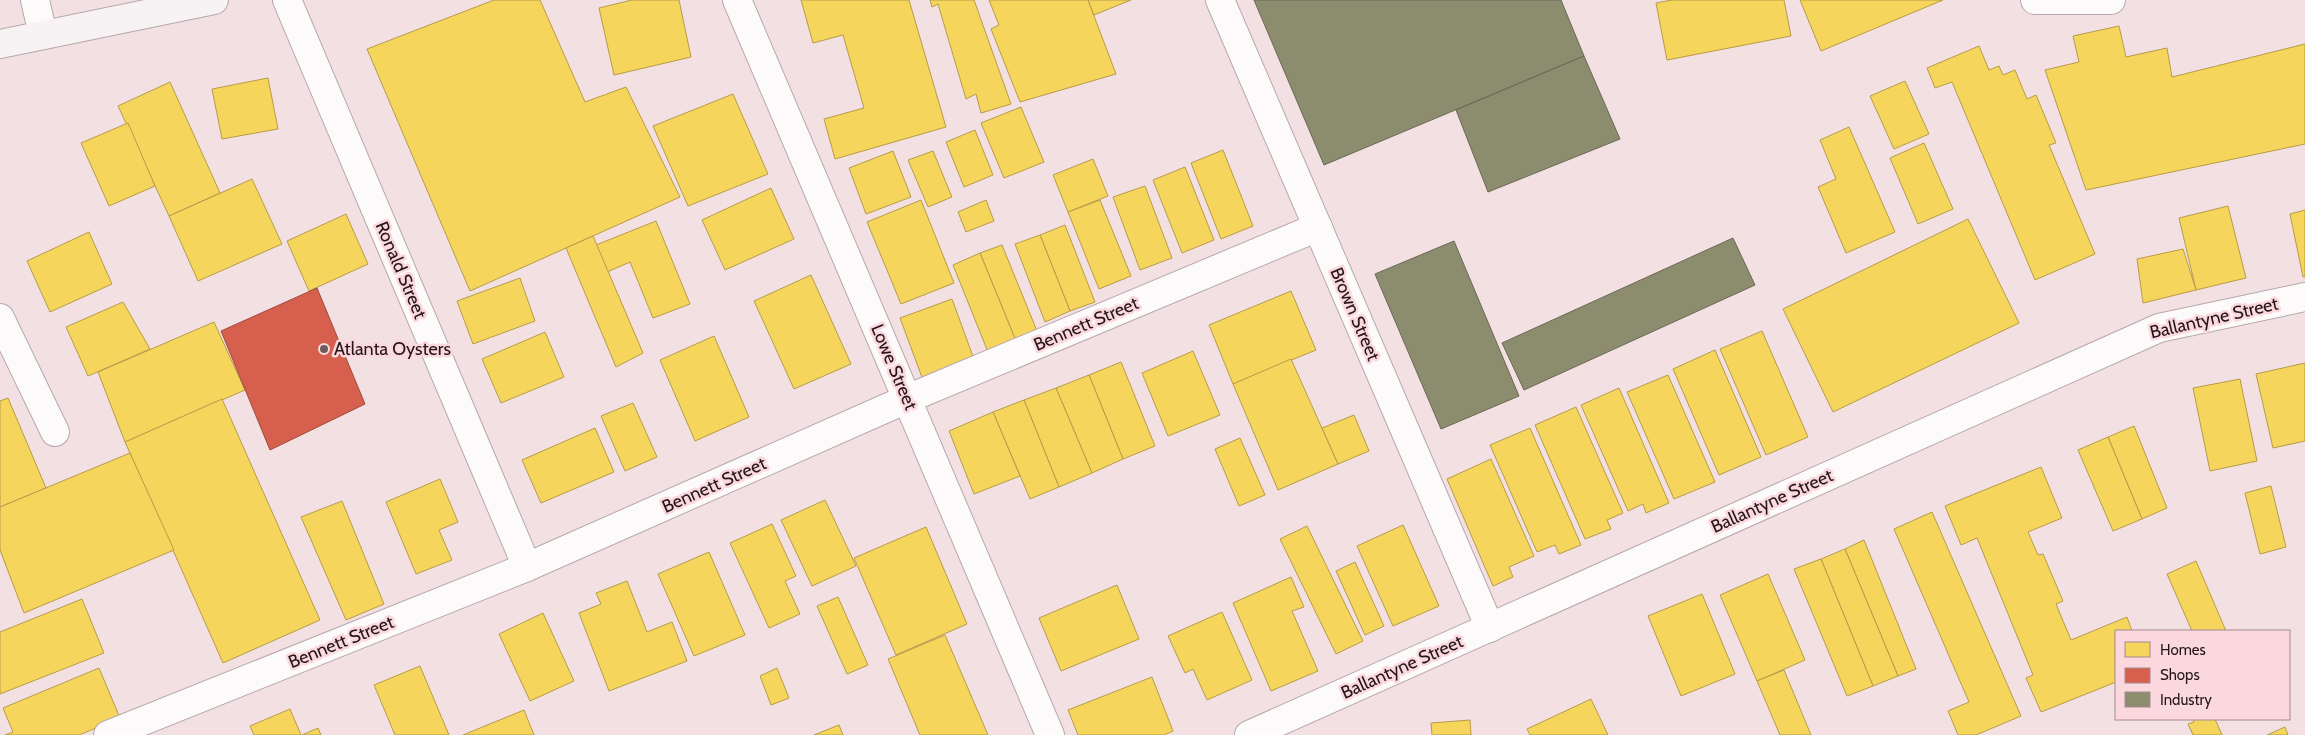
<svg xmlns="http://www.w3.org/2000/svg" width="2305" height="735" viewBox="0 0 2305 735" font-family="Cabin,sans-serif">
  <rect width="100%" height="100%" fill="#f2e0e3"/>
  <g fill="#f6d55c" stroke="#b79b48">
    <path d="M 494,0 L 540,0 L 585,102 L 626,87 L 680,197 L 470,291 L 367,49 Z"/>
    <path d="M 632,0 L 679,0 L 691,57 L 614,75 L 599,8 Z"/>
    <path d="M 801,0 L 909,0 L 946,127 L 835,159 L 824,119 L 864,108 L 843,35 L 813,43 Z"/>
    <path d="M 930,0 L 974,0 L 1011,104 L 981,113 L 976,94 L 966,99 L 938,4 L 932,7 Z"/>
    <path d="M 989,0 L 1088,0 L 1116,74 L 1020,102 L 991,29 L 999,25 Z"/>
    <path d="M 1088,0 L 1131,0 L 1094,15 Z"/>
    <path d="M 1672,0 L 1784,0 L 1791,36 L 1667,60 L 1656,3 Z"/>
    <path d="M 1800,0 L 1943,0 L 1821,51 Z"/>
    <path d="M 2119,26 L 2126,57 L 2167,48 L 2172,77 L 2305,44 L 2305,144 L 2086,190 L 2045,70 L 2079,62 L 2073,36 Z"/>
    <path d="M 1979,46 L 1989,70 L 1999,66 L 2003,75 L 2015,70 L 2027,99 L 2036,95 L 2056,143 L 2049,145 L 2095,254 L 2035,280 L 1952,82 L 1935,88 L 1927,68 Z"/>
    <path d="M 268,78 L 278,129 L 222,139 L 212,89 Z"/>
    <path d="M 1905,81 L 1929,134 L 1894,149 L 1870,96 Z"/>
    <path d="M 170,82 L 220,193 L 169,216 L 118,106 Z"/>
    <path d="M 733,94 L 768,174 L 688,206 L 653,126 Z"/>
    <path d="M 1021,107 L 1044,162 L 1004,178 L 981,123 Z"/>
    <path d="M 128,123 L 155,186 L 109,206 L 81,143 Z"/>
    <path d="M 1849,127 L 1895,232 L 1846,253 L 1818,187 L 1836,179 L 1820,140 Z"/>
    <path d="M 975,130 L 993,175 L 964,187 L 946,142 Z"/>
    <path d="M 1924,143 L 1953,209 L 1918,224 L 1890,158 Z"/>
    <path d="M 1223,150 L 1253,226 L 1221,239 L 1191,163 Z"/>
    <path d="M 893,151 L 911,197 L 866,214 L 849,168 Z"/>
    <path d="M 933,151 L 952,197 L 928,207 L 908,160 Z"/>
    <path d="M 1093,159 L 1108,196 L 1068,212 L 1053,175 Z"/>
    <path d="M 1185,167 L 1214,240 L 1182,253 L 1153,180 Z"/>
    <path d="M 252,179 L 282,244 L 198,281 L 169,216 Z"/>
    <path d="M 1145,186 L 1172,258 L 1140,270 L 1113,197 Z"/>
    <path d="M 771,188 L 794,239 L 725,270 L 702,220 Z"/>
    <path d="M 921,200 L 954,283 L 901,304 L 867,222 Z"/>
    <path d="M 986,200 L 994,221 L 966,232 L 958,212 Z"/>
    <path d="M 1100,200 L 1131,276 L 1099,289 L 1068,212 Z"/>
    <path d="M 2228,206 L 2246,278 L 2196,290 L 2179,218 Z"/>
    <path d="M 2305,210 L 2305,277 L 2303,277 L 2290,214 Z"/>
    <path d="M 346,214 L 368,264 L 309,291 L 287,241 Z"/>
    <path d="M 1968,219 L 2019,323 L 1833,412 L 1783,309 Z"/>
    <path d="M 656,221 L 690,304 L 653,318 L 630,262 L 607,272 L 596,245 Z"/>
    <path d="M 1065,225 L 1095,302 L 1070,311 L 1040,235 Z"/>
    <path d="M 89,232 L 112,284 L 50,312 L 27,261 Z"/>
    <path d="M 1040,235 L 1070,311 L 1045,322 L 1015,244 Z"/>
    <path d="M 593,236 L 643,353 L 616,367 L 566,248 Z"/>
    <path d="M 1002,245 L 1037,331 L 1016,341 L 980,253 Z"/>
    <path d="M 2183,249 L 2196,290 L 2143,303 L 2137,259 Z"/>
    <path d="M 980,253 L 1016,341 L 988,352 L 953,265 Z"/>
    <path d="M 811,275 L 851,364 L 794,389 L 754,301 Z"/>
    <path d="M 520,278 L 535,321 L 473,344 L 457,301 Z"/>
    <path d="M 1291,291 L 1316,350 L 1233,384 L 1209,325 Z"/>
    <path d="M 952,299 L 975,362 L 923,380 L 900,318 Z"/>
    <path d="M 123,302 L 150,349 L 88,376 L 66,327 Z"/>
    <path d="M 214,322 L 245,390 L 125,442 L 98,372 Z"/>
    <path d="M 1762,331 L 1808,437 L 1766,455 L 1720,349 Z"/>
    <path d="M 545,332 L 564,377 L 501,403 L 482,359 Z"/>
    <path d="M 714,336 L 749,417 L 695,441 L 660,360 Z"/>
    <path d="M 1715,350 L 1761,457 L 1719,475 L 1673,369 Z"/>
    <path d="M 1193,351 L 1220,415 L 1168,436 L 1142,373 Z"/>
    <path d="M 1291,359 L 1338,464 L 1278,490 L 1233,384 Z"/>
    <path d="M 1121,362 L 1155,446 L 1123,459 L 1089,375 Z"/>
    <path d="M 2305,363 L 2305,441 L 2273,448 L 2256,374 Z"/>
    <path d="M 1089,375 L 1123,459 L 1092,473 L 1056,388 Z"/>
    <path d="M 1668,375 L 1715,482 L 1674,499 L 1627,392 Z"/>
    <path d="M 2240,379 L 2257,461 L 2210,471 L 2193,388 Z"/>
    <path d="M 1056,388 L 1092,473 L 1059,487 L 1024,400 Z"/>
    <path d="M 1619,388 L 1669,503 L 1646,513 L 1643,504 L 1628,511 L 1581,405 Z"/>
    <path d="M 8,398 L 46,488 L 0,507 L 0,401 Z"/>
    <path d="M 222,399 L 320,620 L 223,663 L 125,442 Z"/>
    <path d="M 1024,400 L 1059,487 L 1030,499 L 993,412 Z"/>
    <path d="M 633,403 L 657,457 L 625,471 L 601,416 Z"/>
    <path d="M 1576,407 L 1623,513 L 1607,520 L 1611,529 L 1585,539 L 1535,425 Z"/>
    <path d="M 993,412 L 1020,476 L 974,494 L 949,431 Z"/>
    <path d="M 1354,415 L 1369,451 L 1338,464 L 1322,428 Z"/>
    <path d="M 2134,426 L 2167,508 L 2142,519 L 2108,437 Z"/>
    <path d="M 595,428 L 614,472 L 541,503 L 522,460 Z"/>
    <path d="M 1530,428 L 1581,545 L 1559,554 L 1555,545 L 1537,552 L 1490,445 Z"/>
    <path d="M 2108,437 L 2142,519 L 2113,531 L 2078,450 Z"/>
    <path d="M 1240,438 L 1265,495 L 1239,506 L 1215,449 Z"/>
    <path d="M 130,453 L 174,550 L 24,613 L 0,550 L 0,507 Z"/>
    <path d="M 1491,459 L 1534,556 L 1509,567 L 1513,577 L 1493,586 L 1447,479 Z"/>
    <path d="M 2041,467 L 2062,518 L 2028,532 L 2038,555 L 2043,554 L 2063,601 L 2056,604 L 2071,640 L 2127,617 L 2132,631 L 2116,631 L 2116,682 L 2041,712 L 2026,678 L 2033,675 L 1977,538 L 1961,545 L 1945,506 Z"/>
    <path d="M 440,479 L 458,522 L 439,530 L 452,560 L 416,574 L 386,502 Z"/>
    <path d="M 2271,486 L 2286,547 L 2260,554 L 2245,493 Z"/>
    <path d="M 825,500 L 856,566 L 812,586 L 781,520 Z"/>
    <path d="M 342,501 L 384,604 L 346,620 L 301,517 Z"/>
    <path d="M 1932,512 L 2021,716 L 1976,735 L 1958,735 L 1948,711 L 1969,702 L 1894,529 Z"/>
    <path d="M 772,524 L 796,576 L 785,581 L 800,614 L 769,628 L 730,543 Z"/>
    <path d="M 1403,525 L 1439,606 L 1393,626 L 1357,546 Z"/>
    <path d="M 1307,526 L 1363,641 L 1336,654 L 1280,539 Z"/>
    <path d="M 926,527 L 967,624 L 896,655 L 854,558 Z"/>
    <path d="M 1864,540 L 1916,669 L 1898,676 L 1845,549 Z"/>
    <path d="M 1845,549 L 1898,676 L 1873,686 L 1821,559 Z"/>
    <path d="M 709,552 L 745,635 L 694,656 L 658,574 Z"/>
    <path d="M 1821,559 L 1873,686 L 1847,696 L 1794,569 Z"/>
    <path d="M 2196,561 L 2226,631 L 2192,631 L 2167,574 Z"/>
    <path d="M 1355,562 L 1384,626 L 1365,635 L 1336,571 Z"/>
    <path d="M 1768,574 L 1805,660 L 1757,681 L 1720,595 Z"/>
    <path d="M 1291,577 L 1304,607 L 1292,611 L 1318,671 L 1271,691 L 1233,603 Z"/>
    <path d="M 627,581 L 647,632 L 672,622 L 687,661 L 609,691 L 579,613 L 601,604 L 596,593 Z"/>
    <path d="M 1117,585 L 1139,639 L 1061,671 L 1039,618 Z"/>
    <path d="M 1702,594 L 1735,674 L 1681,696 L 1648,616 Z"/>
    <path d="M 838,597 L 868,665 L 847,674 L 817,606 Z"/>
    <path d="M 82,599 L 104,653 L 0,694 L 0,632 Z"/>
    <path d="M 1222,612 L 1252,680 L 1207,700 L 1193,669 L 1185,673 L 1168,636 Z"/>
    <path d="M 543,613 L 574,681 L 530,701 L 499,634 Z"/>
    <path d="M 945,635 L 988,735 L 920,735 L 888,659 Z"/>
    <path d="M 420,666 L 449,735 L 395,735 L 374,685 Z"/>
    <path d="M 99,668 L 120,718 L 79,735 L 5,735 L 13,732 L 3,708 Z"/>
    <path d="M 777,668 L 789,698 L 771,705 L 760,676 Z"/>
    <path d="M 1784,670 L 1811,735 L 1780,735 L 1757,681 Z"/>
    <path d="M 1152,677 L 1173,731 L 1164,735 L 1078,735 L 1068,710 Z"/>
    <path d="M 1591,699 L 1608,735 L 1530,735 L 1527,729 Z"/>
    <path d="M 290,709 L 301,735 L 254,735 L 250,726 Z"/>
    <path d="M 524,710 L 534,735 L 463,735 Z"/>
    <path d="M 2193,719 L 2215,719 L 2222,735 L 2193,735 L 2188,724 L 2194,722 Z"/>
    <path d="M 1470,720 L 1471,735 L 1432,735 L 1431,723 Z"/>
    <path d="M 839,725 L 843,735 L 814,735 Z"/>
    <path d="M 2285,727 L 2288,735 L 2267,735 Z"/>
    <path d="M 318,728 L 321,735 L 302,735 Z"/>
  </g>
  <path fill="#d6604d" stroke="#a04a3d" d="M 317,288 L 365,404 L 270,450 L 221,331 Z"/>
  <g fill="#8c8c6e" stroke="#6c6854">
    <path d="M 1254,0 L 1561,0 L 1584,56 L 1324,165 Z"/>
    <path d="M 1584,56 L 1620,139 L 1488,192 L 1456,110 Z"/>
    <path d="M 1733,238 L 1755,285 L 1524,390 L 1502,343 Z"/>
    <path d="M 1454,241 L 1519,396 L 1441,429 L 1375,274 Z"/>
  </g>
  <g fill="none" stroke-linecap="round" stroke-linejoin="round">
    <defs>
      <g id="street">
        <path d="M 35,0 L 43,35"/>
        <path d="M 287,0 L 527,567"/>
        <path d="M 737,0 L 1050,735"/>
        <path d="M 1220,0 L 1490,628"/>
        <path d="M 2035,0 L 2111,0"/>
        <path d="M 0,318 L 55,432"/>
        <path d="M 108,735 L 527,567 L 907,399 L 1318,227"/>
        <path d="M 1249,735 L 2159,328 L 2305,297"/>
      </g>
      <path id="secondary" d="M 0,44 L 214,0"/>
    </defs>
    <use href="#street" stroke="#b7a8aa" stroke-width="30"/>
    <use href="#secondary" stroke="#b7a8aa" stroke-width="30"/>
    <use href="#street" stroke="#fdfafb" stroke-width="28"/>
    <use href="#secondary" stroke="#f7f2f4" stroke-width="28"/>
  </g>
  <circle fill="#6b5c5f" stroke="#fad8de" stroke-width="2" cx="324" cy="349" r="5"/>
  <g text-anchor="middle" stroke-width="5" stroke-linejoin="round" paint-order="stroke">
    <g font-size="18" fill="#231518" stroke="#fad8de">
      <text transform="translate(401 270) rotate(67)" y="6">Ronald Street</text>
      <text transform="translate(1355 314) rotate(67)" y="6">Brown Street</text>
      <text transform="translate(2214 318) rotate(-13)" y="6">Ballantyne Street</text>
      <text transform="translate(1086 324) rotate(-23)" y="6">Bennett Street</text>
      <text transform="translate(894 367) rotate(67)" y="6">Lowe Street</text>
      <text transform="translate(714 485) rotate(-24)" y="6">Bennett Street</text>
      <text transform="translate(1772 501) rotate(-24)" y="6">Ballantyne Street</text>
      <text transform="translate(341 642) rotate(-22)" y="6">Bennett Street</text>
      <text transform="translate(1402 667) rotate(-24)" y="6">Ballantyne Street</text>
    </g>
    <g font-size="18" fill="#231518" stroke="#fad8de" text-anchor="start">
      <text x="334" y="355">Atlanta Oysters</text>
    </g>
  </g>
  <rect x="2115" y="630" width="175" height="90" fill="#fad8de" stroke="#a48a8f"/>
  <rect x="2125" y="642" width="25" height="15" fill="#f6d55c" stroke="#a48a8f"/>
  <text x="2160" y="655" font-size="15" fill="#231518">Homes</text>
  <rect x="2125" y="668" width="25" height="15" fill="#d6604d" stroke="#a48a8f"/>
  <text x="2160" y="680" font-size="15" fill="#231518">Shops</text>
  <rect x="2125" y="692" width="25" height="15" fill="#8c8c6e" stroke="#a48a8f"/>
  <text x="2160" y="705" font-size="15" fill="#231518">Industry</text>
</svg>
